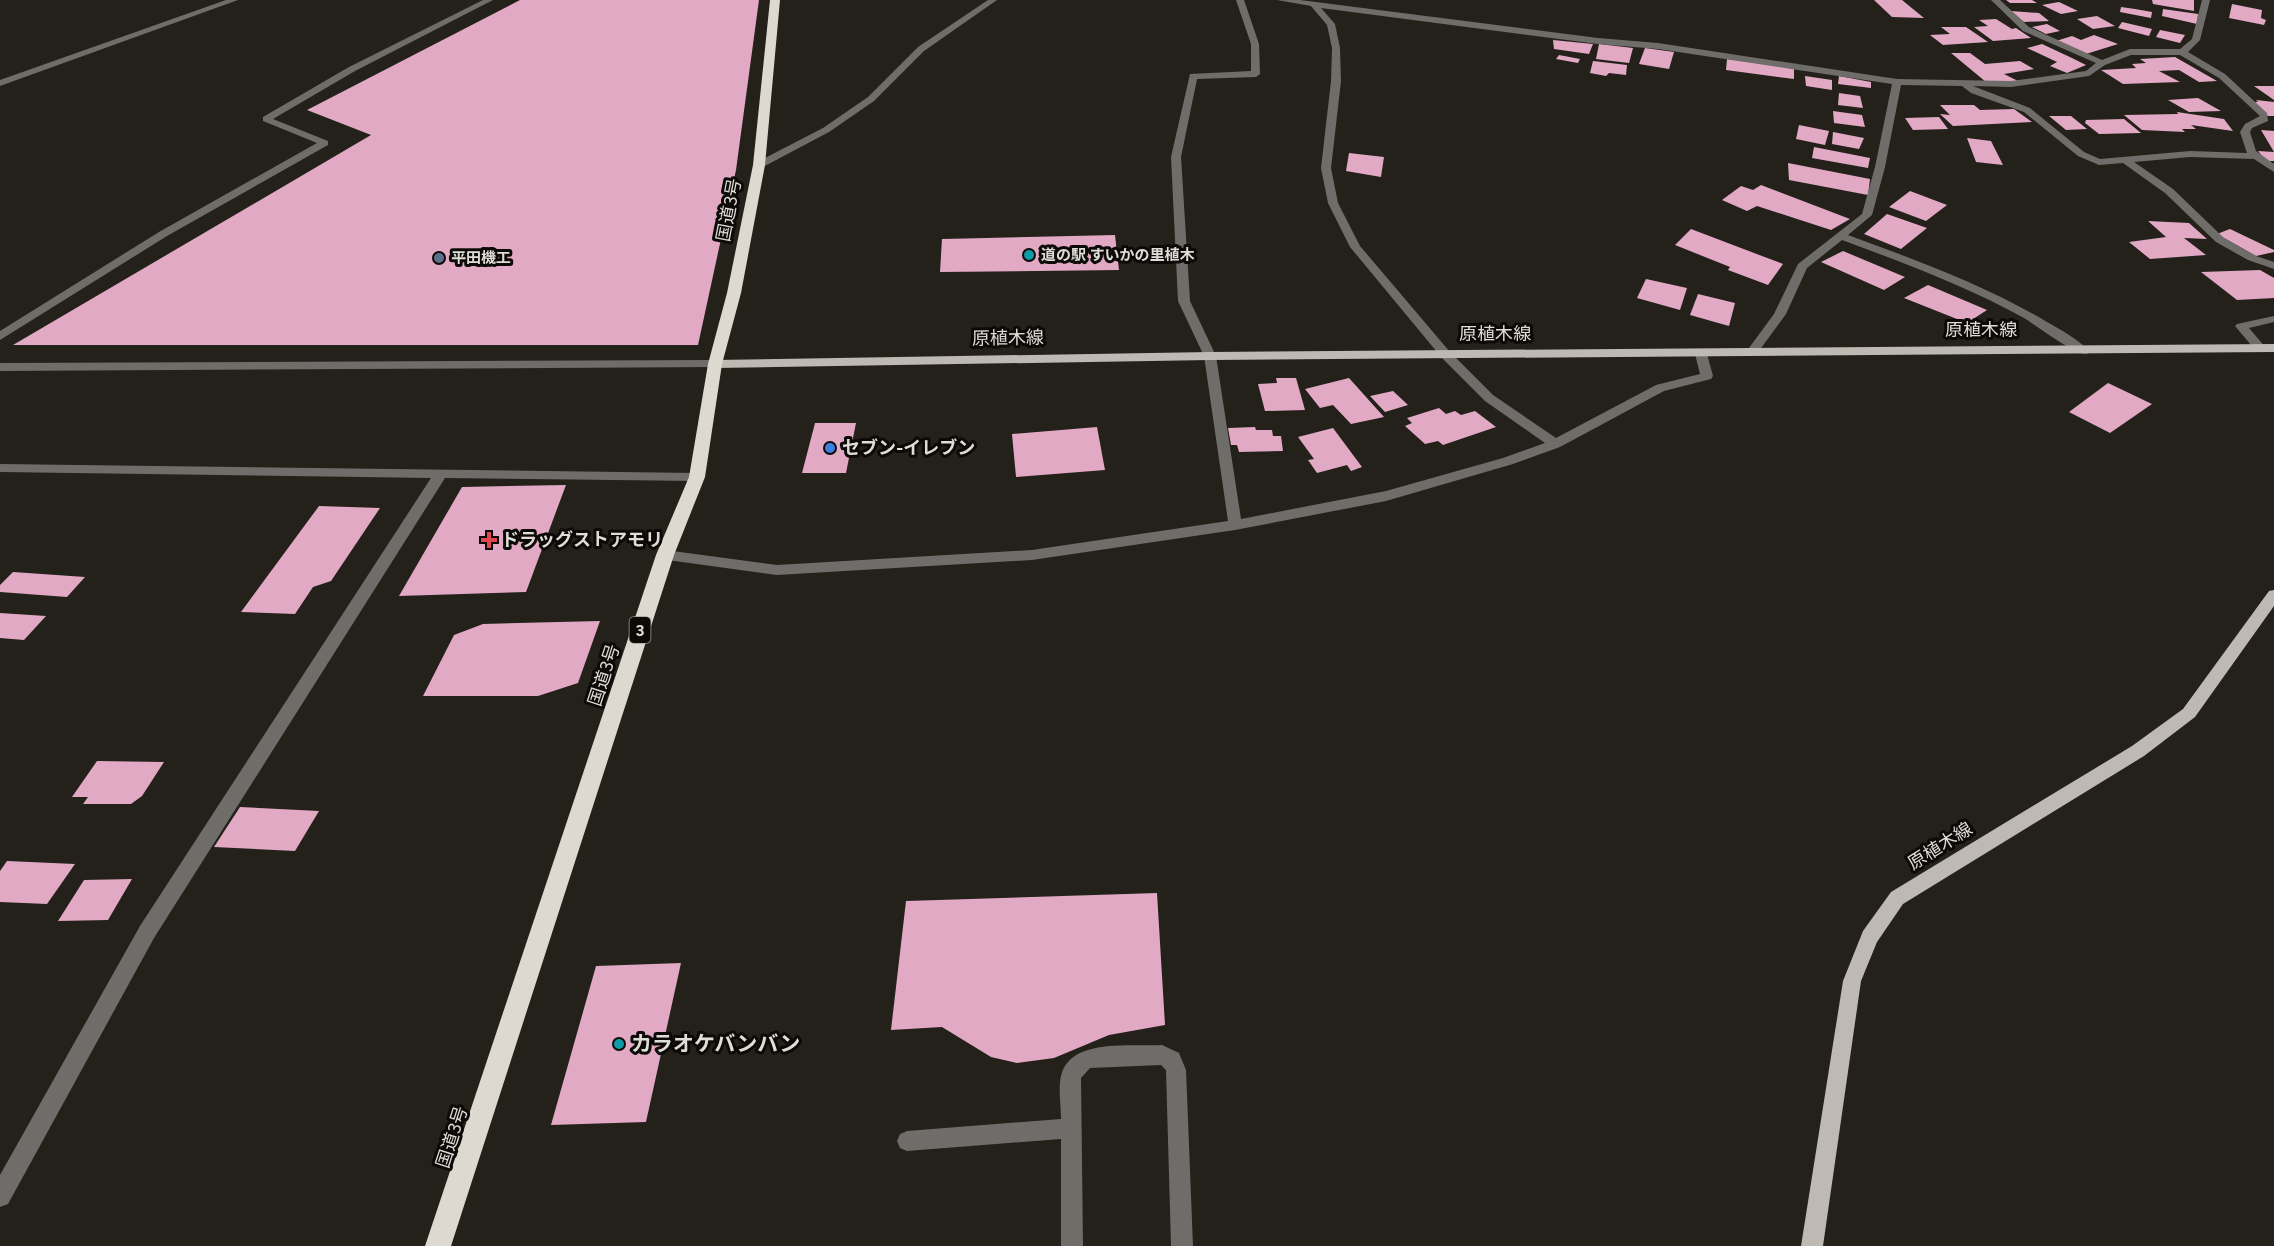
<svg xmlns="http://www.w3.org/2000/svg" width="2274" height="1246" viewBox="0 0 2274 1246" font-family="Figtree,'Noto Sans JP',sans-serif">
  <rect width="100%" height="100%" fill="#23211a"/>
  <g fill="#e2a9c5">
    <path d="M 520,0 L 759,0 L 736,170 L 698,345 L 13,345 L 371,135 L 307,110 Z"/>
    <path d="M 1874,0 L 1902,0 L 1924,18 L 1892,17 Z"/>
    <path d="M 2006,0 L 2032,0 L 2037,3 L 2010,3 Z"/>
    <path d="M 2152,0 L 2194,0 L 2194,11 L 2153,4 Z"/>
    <path d="M 2059,2 L 2078,11 L 2061,14 L 2042,5 Z"/>
    <path d="M 2232,4 L 2262,10 L 2261,18 L 2266,20 L 2264,25 L 2229,18 Z"/>
    <path d="M 2121,7 L 2135,9 L 2152,12 L 2151,18 L 2120,12 Z"/>
    <path d="M 2163,9 L 2198,14 L 2197,24 L 2162,16 Z"/>
    <path d="M 2011,11 L 2039,13 L 2049,21 L 2024,22 Z"/>
    <path d="M 2097,16 L 2115,26 L 2093,29 L 2077,19 Z"/>
    <path d="M 1996,19 L 2012,29 L 2016,28 L 2031,38 L 1993,41 L 1974,27 L 1988,26 L 1979,20 Z"/>
    <path d="M 2122,22 L 2152,29 L 2149,36 L 2118,28 Z"/>
    <path d="M 2047,24 L 2060,31 L 2046,34 L 2032,27 Z"/>
    <path d="M 1941,27 L 1966,27 L 1988,42 L 1943,45 L 1930,35 L 1950,34 Z"/>
    <path d="M 2160,30 L 2185,35 L 2180,43 L 2156,37 Z"/>
    <path d="M 2094,35 L 2118,44 L 2086,54 L 2056,41 L 2072,36 L 2081,40 Z"/>
    <path d="M 1553,40 L 1593,44 L 1589,54 L 1554,49 Z"/>
    <path d="M 1599,44 L 1633,48 L 1629,63 L 1596,59 Z"/>
    <path d="M 2042,44 L 2072,58 L 2086,65 L 2067,73 L 2050,66 L 2057,62 L 2027,48 Z"/>
    <path d="M 1645,48 L 1674,52 L 1669,69 L 1639,64 Z"/>
    <path d="M 1951,53 L 1970,53 L 1985,64 L 2020,61 L 2034,69 L 2004,74 L 2018,81 L 1986,82 Z"/>
    <path d="M 1559,55 L 1580,59 L 1578,63 L 1556,59 Z"/>
    <path d="M 2175,57 L 2217,81 L 2199,82 L 2179,70 L 2159,71 L 2180,82 L 2123,84 L 2101,70 L 2136,68 L 2132,64 L 2146,63 L 2140,59 Z"/>
    <path d="M 1727,59 L 1794,68 L 1794,79 L 1726,70 Z"/>
    <path d="M 1593,61 L 1627,65 L 1626,75 L 1609,73 L 1606,76 L 1590,73 Z"/>
    <path d="M 1805,76 L 1832,80 L 1832,90 L 1806,86 Z"/>
    <path d="M 1839,76 L 1871,82 L 1871,88 L 1838,84 Z"/>
    <path d="M 2254,86 L 2274,86 L 2274,100 Z"/>
    <path d="M 1839,93 L 1860,96 L 1863,108 L 1838,105 Z"/>
    <path d="M 2198,98 L 2221,111 L 2189,112 L 2168,100 Z"/>
    <path d="M 2256,100 L 2274,102 L 2274,116 L 2268,116 L 2251,102 L 2258,102 Z"/>
    <path d="M 1940,105 L 1974,105 L 1980,110 L 2014,109 L 2032,122 L 1953,126 L 1940,114 L 1950,115 Z"/>
    <path d="M 1833,111 L 1862,115 L 1865,127 L 1834,123 Z"/>
    <path d="M 2177,112 L 2224,119 L 2233,131 L 2191,125 L 2196,129 L 2182,129 L 2185,132 L 2142,130 L 2124,115 L 2178,114 Z"/>
    <path d="M 2049,116 L 2071,116 L 2087,129 L 2066,130 Z"/>
    <path d="M 1939,117 L 1948,129 L 1913,130 L 1905,118 Z"/>
    <path d="M 2124,119 L 2141,133 L 2099,134 L 2085,123 L 2086,120 Z"/>
    <path d="M 1799,125 L 1829,131 L 1825,145 L 1796,139 Z"/>
    <path d="M 2261,130 L 2274,131 L 2274,161 L 2266,161 L 2258,151 L 2274,152 Z"/>
    <path d="M 1833,132 L 1864,138 L 1859,149 L 1832,144 Z"/>
    <path d="M 1967,138 L 1991,141 L 2003,165 L 1976,162 Z"/>
    <path d="M 1814,147 L 1870,158 L 1868,168 L 1812,158 Z"/>
    <path d="M 1349,153 L 1384,157 L 1381,177 L 1346,171 Z"/>
    <path d="M 1788,163 L 1870,179 L 1868,195 L 1789,180 Z"/>
    <path d="M 1761,185 L 1850,219 L 1831,230 L 1757,206 L 1747,211 L 1722,200 L 1741,186 L 1753,190 Z"/>
    <path d="M 1910,191 L 1947,205 L 1926,221 L 1889,207 Z"/>
    <path d="M 1887,214 L 1927,228 L 1901,249 L 1864,234 Z"/>
    <path d="M 2148,221 L 2189,223 L 2207,239 L 2184,238 L 2206,255 L 2150,259 L 2129,242 L 2166,237 Z"/>
    <path d="M 1691,229 L 1783,264 L 1768,285 L 1728,270 L 1730,267 L 1675,245 Z"/>
    <path d="M 2230,229 L 2274,250 L 2274,252 L 2256,256 L 2217,234 Z"/>
    <path d="M 1115,235 L 1119,270 L 940,272 L 942,239 Z"/>
    <path d="M 1843,251 L 1905,277 L 1884,290 L 1821,262 Z"/>
    <path d="M 2260,270 L 2274,278 L 2274,298 L 2237,300 L 2201,272 Z"/>
    <path d="M 1646,279 L 1687,288 L 1680,310 L 1637,298 Z"/>
    <path d="M 1928,285 L 1987,310 L 1967,323 L 1904,298 Z"/>
    <path d="M 1698,294 L 1735,303 L 1729,326 L 1690,315 Z"/>
    <path d="M 1276,378 L 1296,378 L 1305,410 L 1265,411 L 1258,384 L 1277,383 Z"/>
    <path d="M 1349,378 L 1384,417 L 1351,424 L 1333,405 L 1320,408 L 1305,389 Z"/>
    <path d="M 2108,383 L 2152,404 L 2110,433 L 2069,412 Z"/>
    <path d="M 1393,391 L 1408,405 L 1385,412 L 1370,396 Z"/>
    <path d="M 1439,408 L 1446,414 L 1455,411 L 1461,415 L 1475,411 L 1496,427 L 1443,445 L 1438,441 L 1425,444 L 1405,426 L 1412,423 L 1407,418 Z"/>
    <path d="M 815,423 L 856,423 L 846,473 L 802,473 Z"/>
    <path d="M 1097,427 L 1105,470 L 1016,477 L 1012,434 Z"/>
    <path d="M 1255,427 L 1256,430 L 1272,430 L 1273,436 L 1281,436 L 1283,451 L 1239,452 L 1237,445 L 1231,445 L 1228,428 Z"/>
    <path d="M 1333,428 L 1362,467 L 1351,471 L 1347,465 L 1317,473 L 1308,460 L 1314,459 L 1298,437 Z"/>
    <path d="M 566,485 L 526,592 L 399,596 L 462,487 Z"/>
    <path d="M 319,506 L 380,508 L 331,581 L 313,587 L 295,614 L 241,612 Z"/>
    <path d="M 13,572 L 85,577 L 67,597 L 0,592 L 0,585 Z"/>
    <path d="M 0,613 L 46,616 L 24,640 L 0,638 Z"/>
    <path d="M 600,621 L 578,683 L 538,696 L 423,696 L 454,635 L 483,624 Z"/>
    <path d="M 97,761 L 164,762 L 142,796 L 131,804 L 83,804 L 88,797 L 72,797 Z"/>
    <path d="M 240,807 L 319,811 L 295,851 L 214,847 Z"/>
    <path d="M 7,861 L 75,864 L 47,904 L 0,902 L 0,871 Z"/>
    <path d="M 132,879 L 108,920 L 58,921 L 84,880 Z"/>
    <path d="M 1157,893 L 1165,1025 L 1109,1035 L 1054,1058 L 1017,1063 L 991,1057 L 942,1027 L 891,1030 L 906,901 Z"/>
    <path d="M 681,963 L 646,1122 L 551,1125 L 596,966 Z"/>
  </g>
  <g fill="none" stroke-linecap="round" stroke-linejoin="round">
    <g fill="#6f6d69" fill-rule="evenodd">
      <path d="M 226,0 L 238,0 L 0,86 L 0,80 Z"/>
      <path d="M 483,0 L 493,0 L 355,71 L 273,119 L 328,141 L 328,145 L 167,236 L 0,340 L 0,331 L 159,232 L 317,143 L 263,121 L 263,117 L 349,67 Z"/>
      <path d="M 988,0 L 997,0 L 924,51 L 874,101 L 829,132 L 763,167 L 755,167 L 755,163 L 823,128 L 868,97 L 918,47 Z"/>
      <path d="M 1236,0 L 1244,0 L 1259,44 L 1260,74 L 1256,77 L 1197,79 L 1181,157 L 1190,301 L 1216,356 L 1241,519 L 1386,491 L 1503,458 L 1545,443 L 1485,401 L 1442,358 L 1350,247 L 1328,203 L 1321,168 L 1331,81 L 1332,48 L 1327,25 L 1311,6 L 1277,0 L 1300,0 L 1598,38 L 1658,43 L 1897,79 L 2011,81 L 2086,71 L 2096,63 L 2023,31 L 1991,0 L 2000,0 L 2029,27 L 2102,60 L 2130,49 L 2180,49 L 2192,39 L 2202,0 L 2210,0 L 2200,40 L 2188,52 L 2225,74 L 2267,113 L 2268,121 L 2252,128 L 2250,132 L 2256,151 L 2274,164 L 2274,172 L 2254,159 L 2190,157 L 2134,162 L 2173,189 L 2224,238 L 2256,256 L 2274,262 L 2274,269 L 2248,260 L 2216,242 L 2165,193 L 2123,163 L 2099,165 L 2078,156 L 2024,112 L 1971,93 L 1962,86 L 1901,85 L 1885,167 L 1872,215 L 1848,235 C 1916,260 1985,285 2047,322 C 2061,330 2078,339 2089,351 L 2087,354 C 2076,356 2037,326 2024,318 C 1966,286 1904,263 1842,240 L 1807,268 L 1786,314 L 1756,355 L 1748,355 L 1746,352 L 1774,314 L 1798,264 L 1862,214 L 1875,167 L 1892,84 L 1658,49 L 1598,44 L 1321,8 L 1335,24 L 1340,48 L 1341,81 L 1331,168 L 1338,203 L 1360,246 L 1450,352 L 1493,395 L 1556,438 L 1656,385 L 1700,374 L 1695,354 L 1697,351 L 1705,351 L 1707,354 L 1713,376 L 1711,379 L 1664,391 L 1560,447 L 1513,464 L 1386,501 L 1235,530 L 1032,560 L 777,575 L 660,559 L 658,555 L 660,551 L 665,550 L 777,565 L 1032,550 L 1228,521 L 1204,356 L 1178,301 L 1171,157 L 1190,74 L 1251,71 L 1251,44 ZM 2131,55 L 2180,55 L 2219,78 L 2260,116 L 2245,124 L 2240,132 L 2247,153 L 2190,151 L 2100,159 L 2084,152 L 2030,108 L 1973,86 L 2011,87 L 2089,76 L 2105,65 Z"/>
      <path d="M 2274,316 L 2274,322 L 2249,328 L 2267,349 L 2265,352 L 2257,352 L 2235,326 L 2237,324 Z"/>
      <path d="M 715,360 L 719,361 L 719,367 L 0,371 L 0,363 Z"/>
      <path d="M 0,464 L 697,473 L 704,477 L 697,481 L 445,478 L 154,938 L 8,1204 L 0,1207 L 0,1175 L 140,926 L 431,478 L 0,472 Z"/>
      <path d="M 1162,1045 L 1179,1053 L 1186,1070 L 1193,1246 L 1171,1246 L 1166,1070 L 1161,1065 L 1090,1068 L 1081,1078 L 1083,1246 L 1061,1246 L 1061,1139 L 907,1151 L 900,1148 L 897,1141 L 900,1134 L 907,1131 L 1061,1119 C 1061,1105 1058,1089 1061,1076 C 1070,1037 1132,1047 1162,1045 Z"/>
    </g>
    <g fill="#bebab3" fill-rule="evenodd">
      <path d="M 2274,344 L 2274,352 L 1210,360 L 715,368 L 709,364 L 715,360 L 1210,352 Z"/>
      <path d="M 2274,590 L 2274,606 L 2195,717 L 2144,756 L 1903,904 L 1877,942 L 1861,981 L 1823,1246 L 1801,1246 L 1843,981 L 1863,931 L 1891,892 L 2132,746 L 2183,709 L 2269,591 Z"/>
    </g>
    <path fill="#ded9d0" fill-rule="evenodd" d="M 770,0 L 780,0 L 765,165 L 741,293 L 722,364 L 705,477 L 674,555 L 451,1246 L 425,1246 L 656,555 L 689,477 L 708,364 L 727,293 L 753,165 Z"/>
  </g>
  <g fill="#0f9aa8" stroke="#0c0a07" stroke-width="2">
    <circle cx="1029" cy="255" r="6"/>
    <circle cx="619" cy="1044" r="6"/>
  </g>
  <circle fill="#5c6f8a" stroke="#0c0a07" stroke-width="2" cx="439" cy="258" r="6"/>
  <circle fill="#3f7fe0" stroke="#0c0a07" stroke-width="2" cx="830" cy="448" r="6"/>
  <path fill="#e0444e" stroke="#0c0a07" stroke-width="2" d="M486 531h6v6h6v6h-6v6h-6v-6h-6v-6h6z"/>
  <g text-anchor="middle" stroke-width="6" stroke-linejoin="round" paint-order="stroke">
    <g font-size="15" font-weight="bold" fill="#dfddd8" stroke="#0c0a07" text-anchor="start">
      <text x="1041" y="260">道の駅 すいかの里植木</text>
      <text x="451" y="263">平田機工</text>
    </g>
    <rect fill="#0c0a07" stroke="#a09e99" stroke-width="1.5" x="629.5" y="617" width="21" height="26" rx="4.5"/>
    <g font-size="16" font-weight="bold" fill="#dfddd8">
      <text x="640" y="636">3</text>
    </g>
    <g font-size="18" fill="#dfddd8" stroke="#0c0a07">
      <text transform="translate(729 210) rotate(-79)" y="6">国道3号</text>
      <text x="1981" y="336">原植木線</text>
      <text x="1495" y="340">原植木線</text>
      <text transform="translate(1008 338) rotate(-1)" y="6">原植木線</text>
      <text transform="translate(604 675) rotate(-72)" y="6">国道3号</text>
      <text transform="translate(1940 846) rotate(-32)" y="6">原植木線</text>
      <text transform="translate(452 1137) rotate(-72)" y="6">国道3号</text>
    </g>
    <g font-size="18" font-weight="bold" fill="#dfddd8" stroke="#0c0a07" text-anchor="start">
      <text x="842" y="454">セブン-イレブン</text>
      <text x="501" y="546">ドラッグストアモリ</text>
    </g>
    <g font-size="21" font-weight="bold" fill="#dfddd8" stroke="#0c0a07" text-anchor="start">
      <text x="631" y="1051">カラオケバンバン</text>
    </g>
  </g>
</svg>
